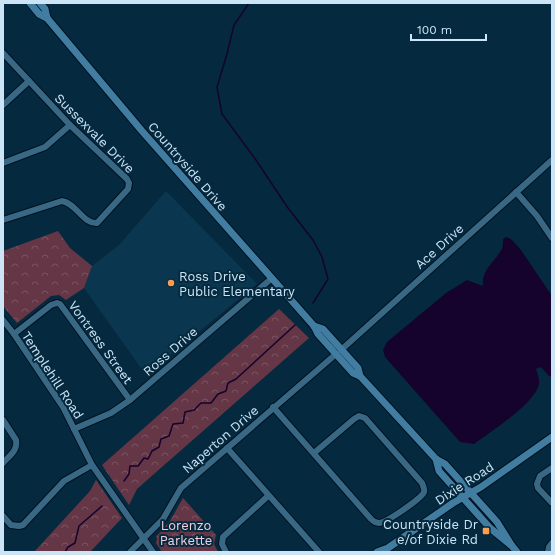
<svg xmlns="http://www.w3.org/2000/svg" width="555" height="555" viewBox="0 0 555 555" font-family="'Work Sans',sans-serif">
  <defs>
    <pattern id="forest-crowns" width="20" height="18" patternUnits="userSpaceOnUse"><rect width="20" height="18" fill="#643646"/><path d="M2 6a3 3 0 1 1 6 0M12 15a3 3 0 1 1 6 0" fill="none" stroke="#795361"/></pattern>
  </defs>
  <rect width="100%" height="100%" fill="#052a3f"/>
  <path fill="#0a374f" d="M 166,191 L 257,284 L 146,375 L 84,288 L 92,266 L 119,245 Z"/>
  <g fill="url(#forest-crowns)">
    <path d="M 58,231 L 70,248 L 92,266 L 84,288 L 66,300 L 59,295 L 51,296 L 17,323 L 3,306 L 3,251 Z"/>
    <path d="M 279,309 L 309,338 L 146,481 L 137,489 L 129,505 L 102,465 Z"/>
    <path d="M 96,480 L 122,518 L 90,552 L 34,552 L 90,491 Z"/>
    <path d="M 183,498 L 216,535 L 214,544 L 218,552 L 162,552 L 156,543 L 157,539 L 156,537 L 170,521 Z"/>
  </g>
  <path fill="#15032d" d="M 506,237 L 511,239 L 521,250 L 552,296 L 552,377 L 549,376 L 541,367 L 536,369 C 537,373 540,379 539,384 C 535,404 491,431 474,444 L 460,442 L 385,357 L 383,350 L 387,342 L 446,293 L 467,280 L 483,286 C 481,271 493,263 500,252 C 503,249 503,243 503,239 Z"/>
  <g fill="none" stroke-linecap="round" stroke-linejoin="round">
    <g stroke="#15032d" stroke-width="1.5">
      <path d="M 249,3 L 234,25 L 227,54 L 217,87 L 222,114 L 256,160 L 288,208 L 313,240 L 322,257 L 328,279 L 313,303"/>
      <path d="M 124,481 L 129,474 L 130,466 L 138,466 L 144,458 L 148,459 L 152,451 L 159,447 L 161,439 L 169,436 L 173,424 L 183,423 L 185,412 L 194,410 L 201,403 L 211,403 L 218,394 L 226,391 L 228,383 L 236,379 L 295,325"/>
      <path d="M 65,552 L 68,547 L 75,543 L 79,526 L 102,506"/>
    </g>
    <defs>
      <g id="minor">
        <path d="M 3,53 L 70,125 L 127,179 L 129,183 L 128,189 L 97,223 C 83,224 76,203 62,201 L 3,220"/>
        <path d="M 3,105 L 29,81"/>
        <path d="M 3,163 L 45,147 L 70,125"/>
        <path d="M 516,192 L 537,216 L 552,238"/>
        <path d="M 3,320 L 14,334 L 63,407 L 92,465 L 153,552"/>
        <path d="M 14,334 L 51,305 L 57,303 L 60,304 L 130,400"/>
        <path d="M 341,350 L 552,160"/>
        <path d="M 273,407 L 371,519 C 373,521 376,523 379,523 C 386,523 422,498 424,492 C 425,489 423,486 422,483 L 365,418 L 359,416 L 354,419 L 314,453"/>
        <path d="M 3,420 L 16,440 C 18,451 9,456 3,463"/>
        <path d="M 74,429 L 111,413 L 130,400 L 272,278"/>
        <path d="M 227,448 L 319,552"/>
        <path d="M 552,468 L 540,476 L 537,484 L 538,488 L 552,503"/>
        <path d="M 3,516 L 11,525 L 19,526 L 23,525 L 64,481 L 92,465"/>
        <path d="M 130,552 L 163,519 L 181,488 L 336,354"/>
        <path d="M 226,552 L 222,544 L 223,537 L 268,496"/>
        <path d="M 548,552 L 549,547 L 552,543"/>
      </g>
      <g id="major">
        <path d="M 30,3 L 39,14 L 47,18"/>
        <path d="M 40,3 L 45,9 L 47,18 L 142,131 L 314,326 L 318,334 L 353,373 L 360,376 L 436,459 L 445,464 L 497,522 L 512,546"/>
        <path d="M 314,326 L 323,329 L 358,368 L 360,376"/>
        <path d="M 436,459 L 439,471 L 490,528 L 512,546 L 517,552"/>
        <path d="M 377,552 L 388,548 L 453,503 L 481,487 L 552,437"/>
      </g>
    </defs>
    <use href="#minor" stroke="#001220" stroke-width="8"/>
    <use href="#major" stroke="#001220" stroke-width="9"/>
    <use href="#minor" stroke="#396885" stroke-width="6"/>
    <use href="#major" stroke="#417ca1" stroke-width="7"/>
  </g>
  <g fill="#fb9e51" stroke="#052a3f" stroke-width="1.5">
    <circle cx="171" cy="283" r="4"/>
    <rect x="482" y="527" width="8" height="8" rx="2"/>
  </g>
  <g text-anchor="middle" stroke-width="4" stroke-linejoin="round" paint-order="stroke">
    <g font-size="13" fill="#cce5f6" stroke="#052a3f">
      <text transform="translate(95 133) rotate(45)" y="5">Sussexvale Drive</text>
      <text transform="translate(188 166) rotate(49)" y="5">Countryside Drive</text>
      <text transform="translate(439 246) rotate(-42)" y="5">Ace Drive</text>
      <text transform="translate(101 342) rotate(54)" y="5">Vontress Street</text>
      <text transform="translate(170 351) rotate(-41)" y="5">Ross Drive</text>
      <text transform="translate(53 375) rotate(57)" y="5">Templehill Road</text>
      <text transform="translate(220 439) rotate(-41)" y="5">Naperton Drive</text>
      <text transform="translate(464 483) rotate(-33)" y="5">Dixie Road</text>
    </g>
    <g font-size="13" fill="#cce5f6" stroke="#052a3f" text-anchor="start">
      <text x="179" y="281">Ross Drive<tspan x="179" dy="15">Public Elementary</tspan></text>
      <text x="478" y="529" text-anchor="end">Countryside Dr<tspan x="478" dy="15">e/of Dixie Rd</tspan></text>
    </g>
    <g font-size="13" fill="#f4ceda" stroke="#052a3f">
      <text x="186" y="530">Lorenzo<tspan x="186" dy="15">Parkette</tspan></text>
    </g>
  </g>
  <rect width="555" height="555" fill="none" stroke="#cce5f6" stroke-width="8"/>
  <path d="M411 34v6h75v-6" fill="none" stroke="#cce5f6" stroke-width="2"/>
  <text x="417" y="34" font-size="12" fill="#cce5f6" stroke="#052a3f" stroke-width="3" paint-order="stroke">100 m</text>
</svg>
